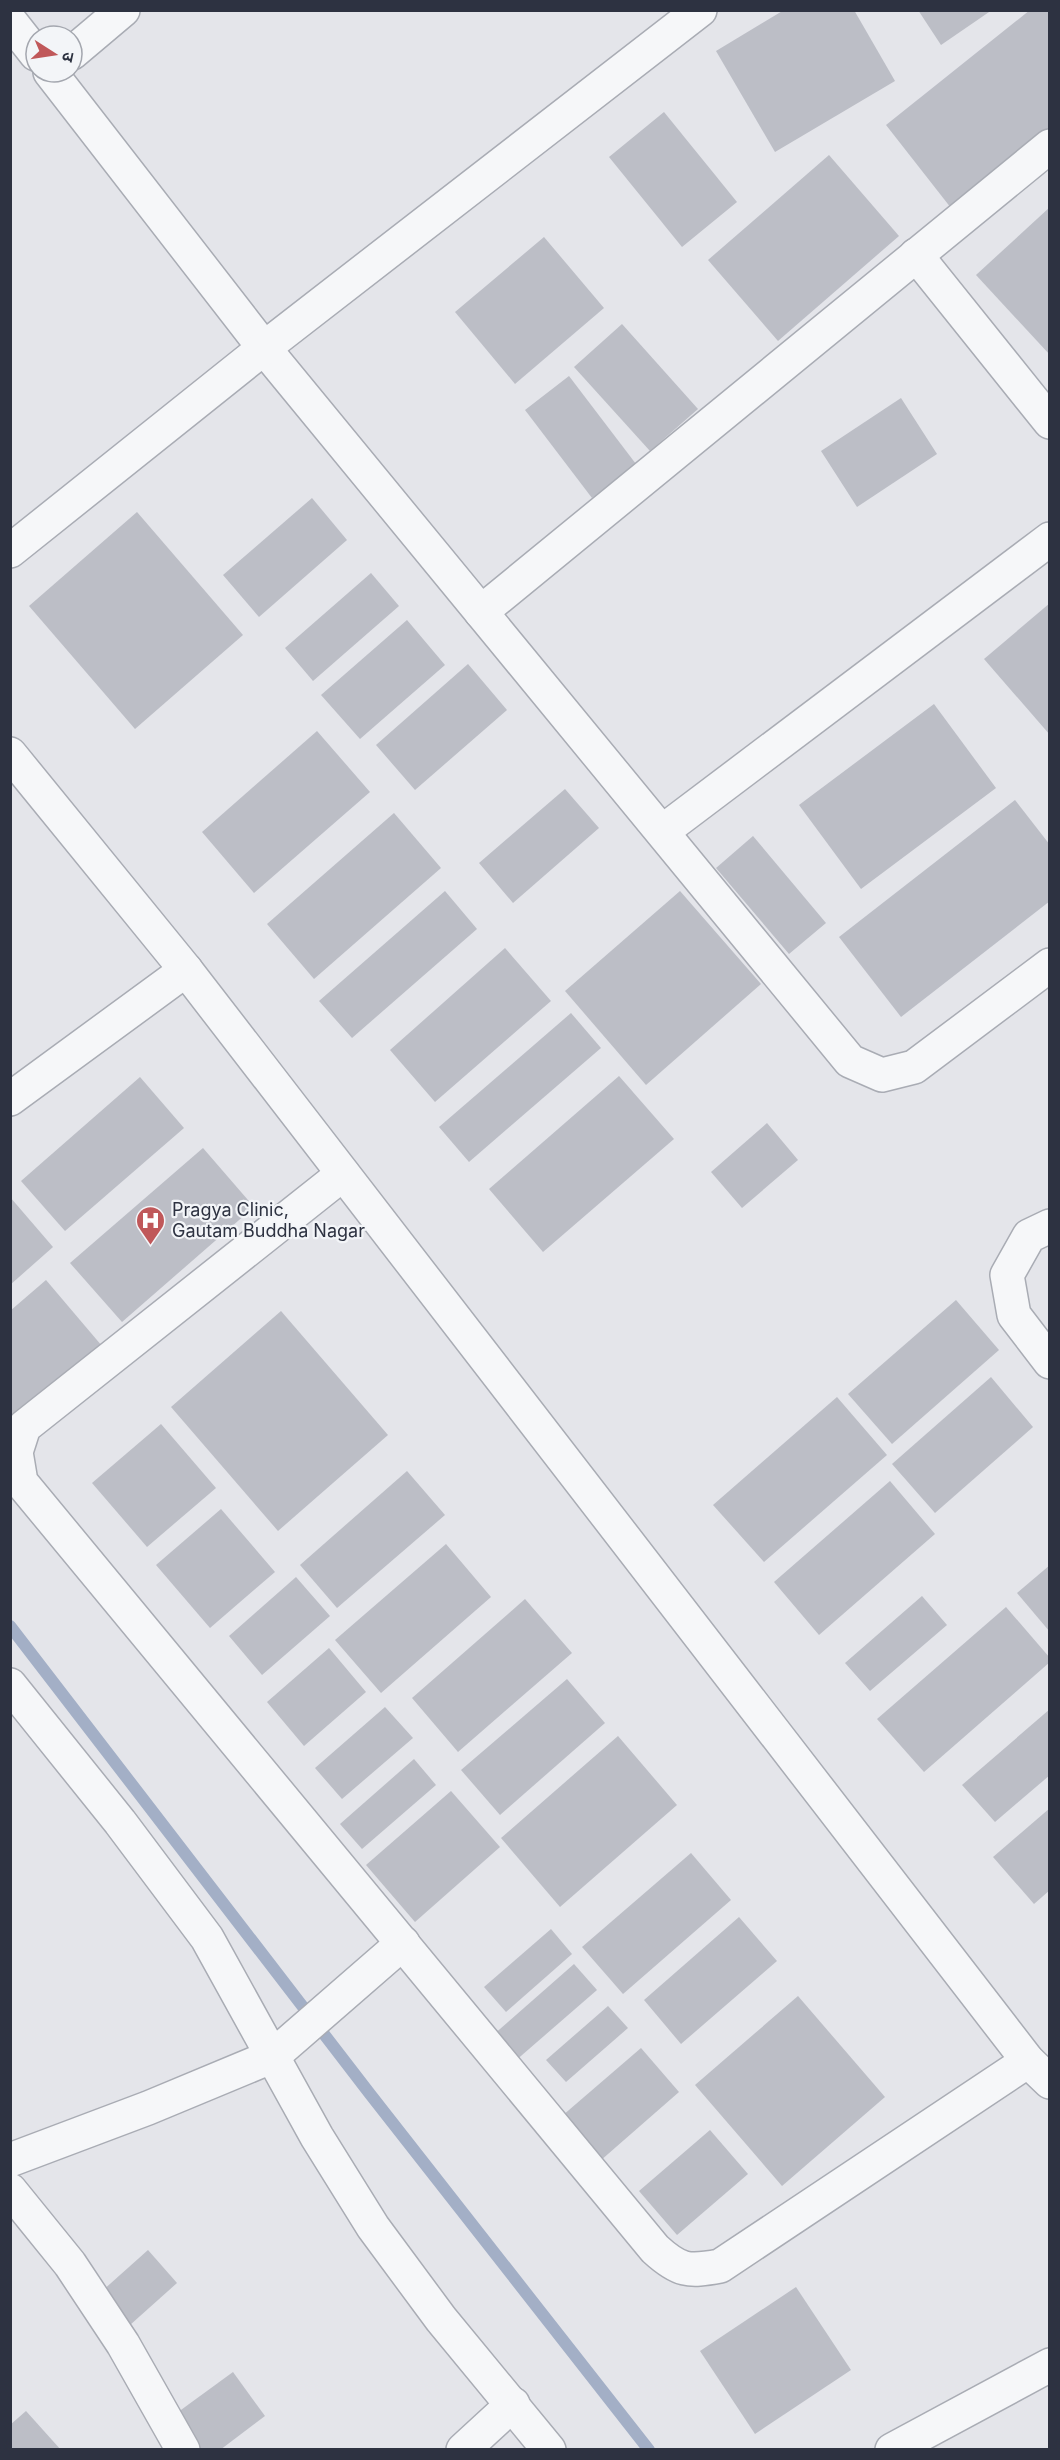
<svg xmlns="http://www.w3.org/2000/svg" width="1060" height="2460" viewBox="0 0 1060 2460" font-family="Inter,'Noto Sans Devanagari',sans-serif">
  <rect width="100%" height="100%" fill="#e4e5ea"/>
  <g fill="none" stroke-linecap="round" stroke-linejoin="round">
    <path stroke="#a3afc6" stroke-width="12" d="M 10,1626 L 370,2094 L 649,2450"/>
  </g>
  <g fill="#bcbec6">
    <path d="M 784,10 L 854,10 L 895,81 L 775,152 L 716,51 Z"/>
    <path d="M 918,10 L 992,10 L 941,45 Z"/>
    <path d="M 1030,10 L 1050,10 L 1050,130 L 951,208 L 886,125 Z"/>
    <path d="M 664,112 L 737,202 L 682,247 L 609,157 Z"/>
    <path d="M 829,155 L 899,236 L 778,341 L 708,260 Z"/>
    <path d="M 1050,207 L 1050,355 L 976,275 Z"/>
    <path d="M 544,237 L 604,308 L 515,384 L 455,312 Z"/>
    <path d="M 622,324 L 698,409 L 650,451 L 574,367 Z"/>
    <path d="M 569,376 L 636,464 L 592,498 L 525,410 Z"/>
    <path d="M 901,398 L 937,454 L 857,507 L 821,451 Z"/>
    <path d="M 312,498 L 347,540 L 259,617 L 223,575 Z"/>
    <path d="M 137,512 L 243,635 L 135,729 L 29,606 Z"/>
    <path d="M 371,573 L 399,606 L 313,681 L 285,648 Z"/>
    <path d="M 1050,603 L 1050,735 L 984,659 Z"/>
    <path d="M 407,620 L 445,665 L 360,739 L 321,695 Z"/>
    <path d="M 468,664 L 507,710 L 415,790 L 376,745 Z"/>
    <path d="M 934,704 L 996,788 L 861,889 L 799,805 Z"/>
    <path d="M 317,731 L 370,792 L 254,893 L 202,832 Z"/>
    <path d="M 565,789 L 599,828 L 513,903 L 479,863 Z"/>
    <path d="M 1015,800 L 1050,845 L 1050,901 L 901,1017 L 839,937 Z"/>
    <path d="M 394,813 L 441,868 L 314,979 L 267,924 Z"/>
    <path d="M 753,836 L 826,923 L 789,954 L 716,868 Z"/>
    <path d="M 445,891 L 477,929 L 352,1038 L 319,1001 Z"/>
    <path d="M 680,891 L 761,984 L 646,1085 L 565,991 Z"/>
    <path d="M 505,948 L 551,1001 L 435,1102 L 390,1050 Z"/>
    <path d="M 571,1013 L 601,1048 L 469,1162 L 439,1127 Z"/>
    <path d="M 619,1076 L 674,1139 L 543,1252 L 489,1189 Z"/>
    <path d="M 140,1077 L 184,1128 L 65,1231 L 21,1181 Z"/>
    <path d="M 767,1123 L 798,1160 L 742,1208 L 711,1172 Z"/>
    <path d="M 203,1148 L 254,1207 L 122,1322 L 70,1263 Z"/>
    <path d="M 10,1197 L 53,1247 L 10,1285 Z"/>
    <path d="M 46,1280 L 102,1346 L 10,1426 L 10,1311 Z"/>
    <path d="M 956,1300 L 999,1350 L 892,1444 L 848,1394 Z"/>
    <path d="M 281,1311 L 388,1435 L 278,1531 L 171,1407 Z"/>
    <path d="M 991,1377 L 1033,1427 L 935,1513 L 892,1464 Z"/>
    <path d="M 837,1397 L 887,1455 L 764,1562 L 713,1505 Z"/>
    <path d="M 161,1424 L 216,1488 L 147,1547 L 92,1483 Z"/>
    <path d="M 407,1471 L 445,1515 L 337,1608 L 300,1565 Z"/>
    <path d="M 890,1481 L 935,1534 L 819,1635 L 774,1582 Z"/>
    <path d="M 221,1509 L 275,1572 L 210,1628 L 156,1565 Z"/>
    <path d="M 446,1544 L 491,1597 L 381,1693 L 335,1640 Z"/>
    <path d="M 1050,1565 L 1050,1632 L 1017,1593 Z"/>
    <path d="M 296,1577 L 330,1616 L 262,1675 L 229,1636 Z"/>
    <path d="M 922,1596 L 947,1625 L 870,1691 L 845,1663 Z"/>
    <path d="M 525,1599 L 572,1653 L 458,1752 L 412,1698 Z"/>
    <path d="M 1006,1607 L 1050,1658 L 1050,1662 L 924,1772 L 877,1719 Z"/>
    <path d="M 329,1648 L 366,1692 L 304,1746 L 267,1702 Z"/>
    <path d="M 567,1679 L 605,1723 L 500,1815 L 461,1770 Z"/>
    <path d="M 385,1707 L 413,1738 L 342,1799 L 315,1768 Z"/>
    <path d="M 1050,1709 L 1050,1775 L 995,1822 L 962,1785 Z"/>
    <path d="M 618,1736 L 677,1805 L 560,1907 L 501,1838 Z"/>
    <path d="M 414,1759 L 436,1785 L 362,1849 L 340,1824 Z"/>
    <path d="M 451,1791 L 500,1847 L 415,1922 L 366,1865 Z"/>
    <path d="M 1050,1808 L 1050,1890 L 1034,1904 L 993,1857 Z"/>
    <path d="M 691,1853 L 731,1900 L 623,1994 L 582,1947 Z"/>
    <path d="M 739,1917 L 777,1961 L 681,2044 L 644,2000 Z"/>
    <path d="M 551,1929 L 572,1954 L 506,2012 L 484,1987 Z"/>
    <path d="M 574,1964 L 597,1990 L 514,2062 L 492,2036 Z"/>
    <path d="M 798,1996 L 885,2097 L 782,2186 L 695,2085 Z"/>
    <path d="M 608,2006 L 628,2028 L 566,2082 L 546,2060 Z"/>
    <path d="M 641,2048 L 679,2092 L 600,2161 L 562,2116 Z"/>
    <path d="M 710,2130 L 748,2174 L 677,2235 L 639,2191 Z"/>
    <path d="M 148,2250 L 177,2283 L 130,2325 L 101,2292 Z"/>
    <path d="M 796,2287 L 851,2370 L 755,2434 L 700,2351 Z"/>
    <path d="M 233,2372 L 265,2416 L 220,2450 L 200,2450 L 174,2415 Z"/>
    <path d="M 26,2411 L 61,2450 L 10,2450 L 10,2425 Z"/>
  </g>
  <g fill="none" stroke-linecap="round" stroke-linejoin="round">
    <defs>
      <g id="minor">
        <path d="M 10,21 L 36,54"/>
        <path d="M 72,53 L 123,10"/>
        <path d="M 50,72 L 264,348 L 850,1061 L 882,1075 L 914,1067 L 1050,965"/>
        <path d="M 916,255 L 1050,422"/>
        <path d="M 10,551 L 264,348 L 700,10"/>
        <path d="M 481,612 L 1050,146"/>
        <path d="M 663,831 L 1050,539"/>
        <path d="M 10,1099 L 186,970"/>
        <path d="M 343,1174 L 24,1427 L 16,1452 L 21,1482 L 655,2249 C 679,2271 688,2272 720,2266 L 1028,2061"/>
        <path d="M 1050,1226 L 1029,1236 L 1007,1275 L 1014,1315 L 1050,1362"/>
        <path d="M 10,1685 L 120,1822 L 207,1938 L 317,2137 L 373,2227 L 441,2319 L 549,2450"/>
        <path d="M 10,2160 L 148,2108 L 273,2056 L 403,1943"/>
        <path d="M 10,2190 L 70,2264 L 123,2344 L 183,2450"/>
        <path d="M 463,2450 L 513,2404"/>
        <path d="M 892,2450 L 1050,2365"/>
      </g>
      <path id="tertiary" d="M 10,754 L 186,970 L 1028,2061 L 1050,2082"/>
    </defs>
    <use href="#minor" stroke="#a9acb4" stroke-width="36"/>
    <use href="#tertiary" stroke="#a9acb4" stroke-width="36"/>
    <use href="#minor" stroke="#f6f7f9" stroke-width="33"/>
    <use href="#tertiary" stroke="#f6f7f9" stroke-width="33"/>
  </g>
  <defs>
    <symbol id="hospital-pin" viewBox="-11 -11 22 30"><path d="M0 17L-7.5 6A9.5 9.5 0 1 1 7.5 6Z" fill="#c0585a" stroke="#f3f5f8"/><path d="M-5-5h3v3.5h4V-5h3V5h-3V1.5h-4V5h-3Z" fill="#fff"/></symbol>
  </defs>
  <g fill-rule="evenodd">
    <use href="#hospital-pin" x="134" y="1204" width="33" height="45"/>
  </g>
  <g text-anchor="middle" stroke-width="4.5" stroke-linejoin="round" paint-order="stroke">
    <g font-size="18" fill="#2d3241" stroke="#f3f5f8" text-anchor="start">
      <text x="172" y="1216">Pragya Clinic,<tspan x="172" dy="21">Gautam Buddha Nagar</tspan></text>
    </g>
  </g>
  <rect width="1060" height="2460" fill="none" stroke="#2d3241" stroke-width="24"/>
  <g transform="translate(54 54) rotate(102)"><circle r="28" fill="#f3f5f8" stroke="#a4a7af" stroke-width="1.5"/>
  <path d="M0-4.5L10 22L0 15L-10 22Z" fill="#c0585a"/>
  <text y="-9" font-size="16" font-weight="bold" text-anchor="middle" fill="#2d3241">उ</text>
  </g>
</svg>
